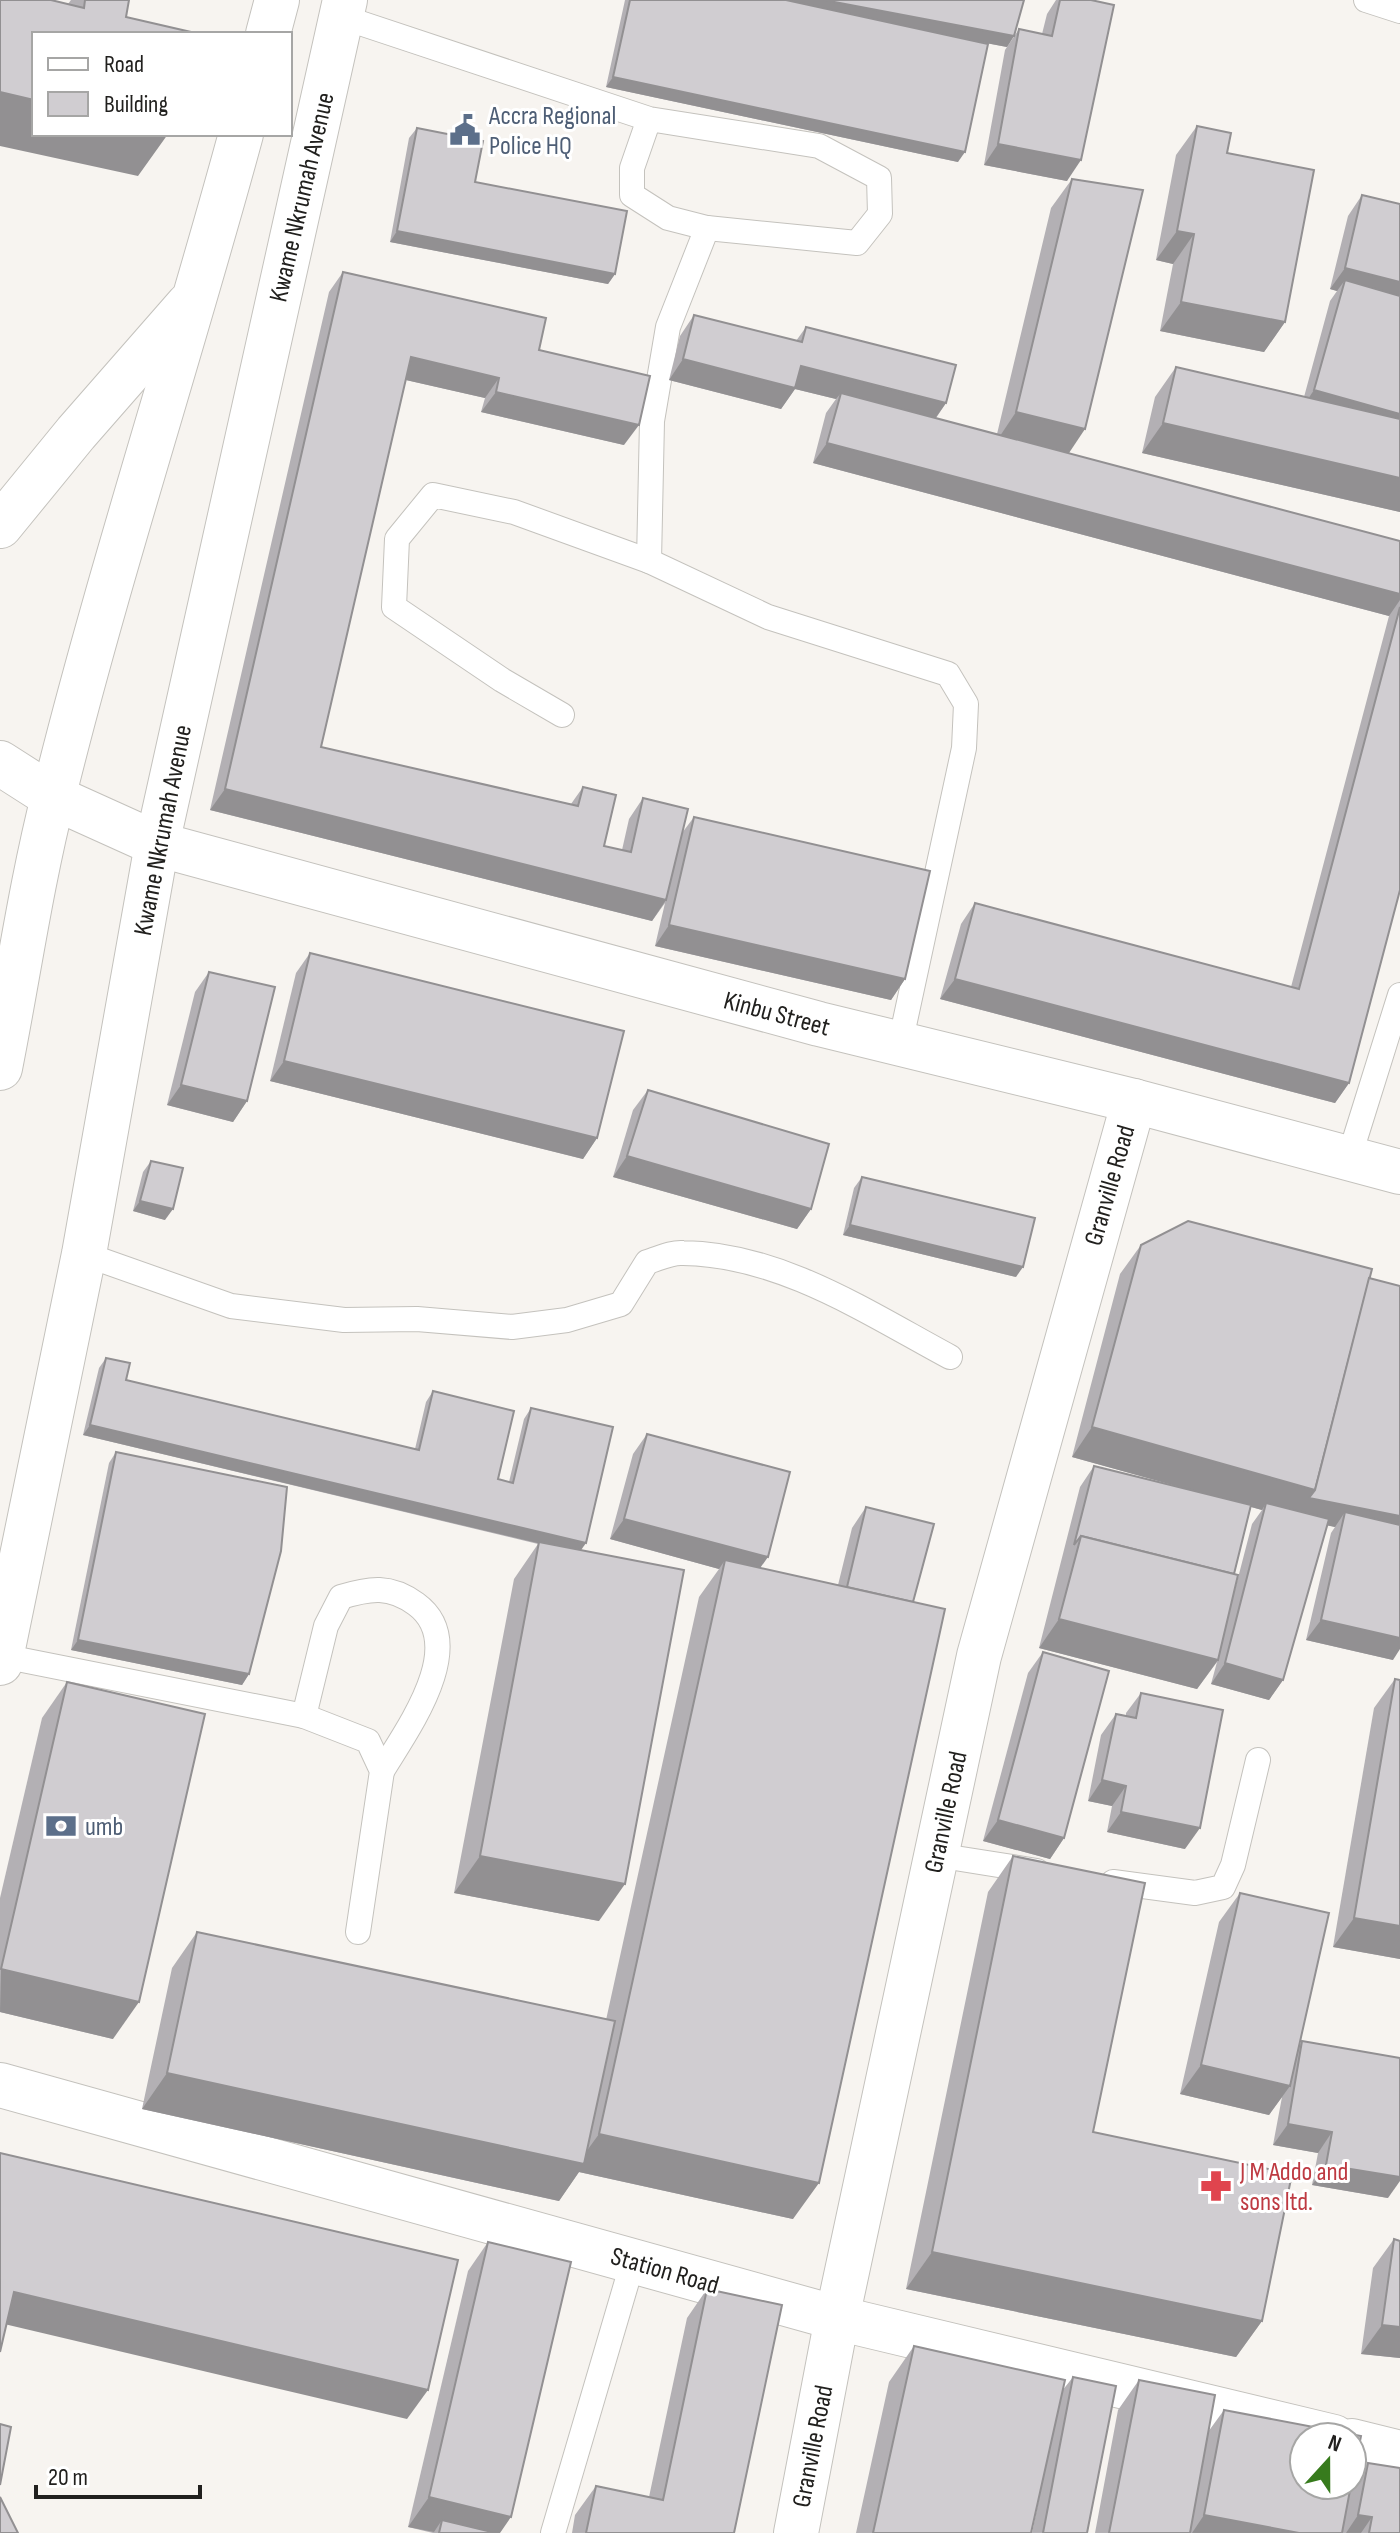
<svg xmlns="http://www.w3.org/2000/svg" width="1400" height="2533" viewBox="0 0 1400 2533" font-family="'Sofia Sans Condensed',sans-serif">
  <rect width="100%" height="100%" fill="#f7f4f0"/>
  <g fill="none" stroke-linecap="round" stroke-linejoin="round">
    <defs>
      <g id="service">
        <path d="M 1366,0 L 1400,11"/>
        <path d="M 342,17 L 649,119 L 819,146 L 879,178 L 880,214 L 857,243 L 707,228 L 668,218 L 632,195 L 632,168 L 649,119"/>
        <path d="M 649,561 L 652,421 L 668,327 L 707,228"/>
        <path d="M 562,715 L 502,680 L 394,607 L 397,539 L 433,495 L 514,512 L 649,561 L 768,617 L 948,674 L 966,704 L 964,748 L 900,1044"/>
        <path d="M 1349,1158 L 1400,995"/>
        <path d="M 84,1254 L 231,1306 L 344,1320 L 417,1319 L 512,1327 L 567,1320 L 621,1304 L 647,1262 C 658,1259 671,1252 683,1253 C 780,1254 868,1313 950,1357"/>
        <path d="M 2,1656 L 304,1716 L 368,1741 L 382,1771 L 358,1932"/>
        <path d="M 304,1716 L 326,1626 L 341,1597 C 370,1588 390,1585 416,1604 C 471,1644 406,1731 382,1771"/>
        <path d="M 936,1855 L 1037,1871"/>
        <path d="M 1113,1882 L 1195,1893 L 1223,1887 L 1233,1865 L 1258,1760"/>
        <path d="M 553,2533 L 633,2261"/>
      </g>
      <g id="minor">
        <path d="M 0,763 L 53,797"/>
        <path d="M 0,2085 L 837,2318 L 1334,2437"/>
        <path d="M 1352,2441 L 1400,2453"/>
        <path d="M 796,2533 L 837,2318 L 979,1656 L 1134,1101"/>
      </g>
      <path id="tertiary" d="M 53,797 L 157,844 L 819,1024 L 1134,1101 L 1400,1172"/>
      <g id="secondary">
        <path d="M 268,34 L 277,0"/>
        <path d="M 0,526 L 76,433 L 188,305"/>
        <path d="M 0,1068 C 18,977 31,884 54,794 C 109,572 181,355 241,134"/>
        <path d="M 0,1663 L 84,1254 L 157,844 L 345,0"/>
      </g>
    </defs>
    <use href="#service" stroke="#c4c2bd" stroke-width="26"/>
    <use href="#minor" stroke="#c4c2bd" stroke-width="46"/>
    <use href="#tertiary" stroke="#c4c2bd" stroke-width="46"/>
    <use href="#secondary" stroke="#c4c2bd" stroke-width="46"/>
    <use href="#service" stroke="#fff" stroke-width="24"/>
    <use href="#minor" stroke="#fff" stroke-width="44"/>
    <use href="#tertiary" stroke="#fff" stroke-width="44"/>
    <use href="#secondary" stroke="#fff" stroke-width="44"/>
  </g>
  <g fill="#b3b0b4" fill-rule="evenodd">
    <path d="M 71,0 L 129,0 L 126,17 L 138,176 L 68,4 Z"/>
    <path d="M 625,0 L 1024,0 L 1014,36 L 1007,47 L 975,41 L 958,162 L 606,87 Z"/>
    <path d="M 1056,0 L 1091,0 L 1067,181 L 984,165 L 1005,50 L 1019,29 L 1042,34 L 1047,14 Z"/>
    <path d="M 1197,126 L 1227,153 L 1285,322 L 1264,352 L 1160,331 L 1173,264 L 1156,260 L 1176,155 Z"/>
    <path d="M 417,128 L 475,182 L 615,274 L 608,284 L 390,242 L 409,138 Z"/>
    <path d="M 1072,179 L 1068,453 L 1400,541 L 1400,890 L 1349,1083 L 1335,1103 L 940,999 L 961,924 L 975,903 L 1291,987 L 1389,616 L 813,463 L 826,413 L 836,399 L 795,389 L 781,409 L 669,380 L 680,336 L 694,315 L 796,341 L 806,327 L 946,403 L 936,418 L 997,434 L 1051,208 Z"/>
    <path d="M 1362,195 L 1400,204 L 1400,512 L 1142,453 L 1155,397 L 1176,367 L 1304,397 L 1330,301 L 1337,291 L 1330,289 L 1348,216 Z"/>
    <path d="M 343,272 L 539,350 L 624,445 L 481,412 L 485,398 L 406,380 L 321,747 L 571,804 L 583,787 L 604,846 L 622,850 L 629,819 L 643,798 L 682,833 L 694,817 L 905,979 L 891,1000 L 655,946 L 665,903 L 652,921 L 210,810 L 329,292 Z"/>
    <path d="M 310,953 L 597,1138 L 583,1159 L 270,1081 L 296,973 Z"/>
    <path d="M 209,972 L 247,1101 L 233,1122 L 167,1105 L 195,992 Z"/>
    <path d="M 648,1090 L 811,1209 L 797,1229 L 613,1177 L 633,1110 Z"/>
    <path d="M 151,1161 L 165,1220 L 133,1211 L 143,1172 Z"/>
    <path d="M 862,1177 L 1016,1277 L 843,1235 L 854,1188 Z"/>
    <path d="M 1141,1245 L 1369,1278 L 1393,1660 L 1306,1640 L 1331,1533 L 1335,1527 L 1327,1525 L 1283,1680 L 1269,1700 L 1211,1684 L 1217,1662 L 1197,1689 L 1039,1648 L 1080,1487 L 1094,1466 L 1199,1492 L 1072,1457 L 1120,1274 ZM 1251,1507 L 1262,1510 L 1252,1524 L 1225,1628 L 1234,1574 Z"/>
    <path d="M 106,1358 L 126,1380 L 415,1449 L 426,1402 L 433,1391 L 498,1479 L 509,1482 L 524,1419 L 531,1408 L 581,1550 L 599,1921 L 454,1893 L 514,1579 L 538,1544 L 83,1435 L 99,1368 Z"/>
    <path d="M 647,1434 L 760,1568 L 838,1585 L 852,1528 L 866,1507 L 913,1602 L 793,2219 L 579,2172 L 559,2201 L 142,2109 L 172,1968 L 197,1932 L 606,2020 L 699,1597 L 719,1569 L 610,1539 L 633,1454 Z"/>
    <path d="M 116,1452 L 249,1674 L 242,1685 L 71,1650 L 109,1463 Z"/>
    <path d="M 1043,1652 L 1064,1838 L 1050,1859 L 983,1841 L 1028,1673 Z"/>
    <path d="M 1395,1679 L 1400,1680 L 1400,1959 L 1333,1947 L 1374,1708 Z"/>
    <path d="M 67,1682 L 113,2039 L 0,2012 L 0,1898 L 42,1718 Z"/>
    <path d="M 1141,1693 L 1185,1849 L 1107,1832 L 1112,1806 L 1088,1801 L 1101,1735 L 1116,1714 L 1126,1716 L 1126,1713 Z"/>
    <path d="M 1013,1856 L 1093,2132 L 1262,2321 L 1236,2357 L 906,2289 L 988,1892 Z"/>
    <path d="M 1240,1893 L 1299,2046 L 1302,2041 L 1388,2198 L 1312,2185 L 1318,2153 L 1273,2145 L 1282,2097 L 1269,2115 L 1180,2094 L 1219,1922 Z"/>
    <path d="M 1400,2237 L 1400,2358 L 1361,2354 L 1373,2268 L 1394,2239 L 1400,2240 Z"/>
    <path d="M 488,2242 L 500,2533 L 433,2533 L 408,2527 L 468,2271 Z"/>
    <path d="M 707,2289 L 734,2533 L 572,2533 L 575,2515 L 596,2486 L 649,2497 L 687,2318 Z"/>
    <path d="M 914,2346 L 1062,2391 L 1073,2377 L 1087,2533 L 1032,2533 L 1041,2489 L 1031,2533 L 856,2533 L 889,2382 Z"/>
    <path d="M 1139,2380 L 1208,2432 L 1224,2410 L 1351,2487 L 1368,2463 L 1400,2533 L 1095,2533 L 1118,2410 Z"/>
  </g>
  <g fill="#929092">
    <path d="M 761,0 L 824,0 L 1014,36 L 1007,47 Z"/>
    <path d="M 613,77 L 965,152 L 958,162 L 606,87 Z"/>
    <path d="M 0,92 L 34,100 L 34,134 L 168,134 L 138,176 L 0,146 Z"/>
    <path d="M 998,144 L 1081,160 L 1067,181 L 984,165 Z"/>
    <path d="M 397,231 L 615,274 L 608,284 L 390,242 Z"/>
    <path d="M 1177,231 L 1194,234 L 1173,264 L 1156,260 Z"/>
    <path d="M 1345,268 L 1400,282 L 1400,306 L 1345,280 L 1337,291 L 1330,289 Z"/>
    <path d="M 1181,302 L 1285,322 L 1264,352 L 1160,331 Z"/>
    <path d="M 411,357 L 499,378 L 485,398 L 397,378 Z"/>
    <path d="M 683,359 L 801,366 L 946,403 L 932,423 L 841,393 L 836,399 L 795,389 L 781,409 L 669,380 Z"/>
    <path d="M 1314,390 L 1400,414 L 1400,439 L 1300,411 Z"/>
    <path d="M 496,392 L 639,425 L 624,445 L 481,412 Z"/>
    <path d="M 1016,412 L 1085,429 L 1065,459 L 996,442 Z"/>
    <path d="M 1163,423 L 1400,478 L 1400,512 L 1142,453 Z"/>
    <path d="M 827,443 L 1400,594 L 1400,600 L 1389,616 L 813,463 Z"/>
    <path d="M 225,789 L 666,900 L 652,921 L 210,810 Z"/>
    <path d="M 669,925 L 905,979 L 891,1000 L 655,946 Z"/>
    <path d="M 955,979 L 1349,1083 L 1335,1103 L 940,999 Z"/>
    <path d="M 284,1061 L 597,1138 L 583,1159 L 270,1081 Z"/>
    <path d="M 181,1085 L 247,1101 L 233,1122 L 167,1105 Z"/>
    <path d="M 627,1156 L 811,1209 L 797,1229 L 613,1177 Z"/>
    <path d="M 140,1201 L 173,1209 L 165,1220 L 133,1211 Z"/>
    <path d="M 850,1225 L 1023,1267 L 1016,1277 L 843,1235 Z"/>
    <path d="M 90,1425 L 586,1543 L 579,1553 L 83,1435 Z"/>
    <path d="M 1092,1427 L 1315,1490 L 1400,1516 L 1400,1539 L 1345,1512 L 1335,1527 L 1295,1519 L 1266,1503 L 1262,1510 L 1072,1457 Z"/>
    <path d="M 624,1519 L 768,1557 L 753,1578 L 725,1560 L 719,1569 L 610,1539 Z"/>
    <path d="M 1059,1619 L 1218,1660 L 1197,1689 L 1039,1648 Z"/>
    <path d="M 1321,1620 L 1400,1638 L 1400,1649 L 1393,1660 L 1306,1640 Z"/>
    <path d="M 78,1640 L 249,1674 L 242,1685 L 71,1650 Z"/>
    <path d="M 1225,1663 L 1283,1680 L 1269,1700 L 1211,1684 Z"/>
    <path d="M 1102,1780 L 1126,1786 L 1112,1806 L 1088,1801 Z"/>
    <path d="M 1121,1812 L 1200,1828 L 1185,1849 L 1107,1832 Z"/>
    <path d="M 998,1820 L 1064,1838 L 1050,1859 L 983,1841 Z"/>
    <path d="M 480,1856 L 625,1884 L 599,1921 L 454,1893 Z"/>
    <path d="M 1354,1918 L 1400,1926 L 1400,1959 L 1333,1947 Z"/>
    <path d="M 1,1969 L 139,2002 L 113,2039 L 0,2012 Z"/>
    <path d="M 1201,2065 L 1290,2086 L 1269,2115 L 1180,2094 Z"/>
    <path d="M 167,2073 L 578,2163 L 599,2134 L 819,2183 L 793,2219 L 579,2172 L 559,2201 L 142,2109 Z"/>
    <path d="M 1288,2124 L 1332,2132 L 1318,2153 L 1273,2145 Z"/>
    <path d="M 1326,2165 L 1400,2177 L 1400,2181 L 1388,2198 L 1312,2185 Z"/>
    <path d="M 932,2252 L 1262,2321 L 1236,2357 L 906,2289 Z"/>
    <path d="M 14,2292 L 428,2390 L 407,2419 L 0,2323 Z"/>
    <path d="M 1382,2325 L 1400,2327 L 1400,2358 L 1361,2354 Z"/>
    <path d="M 429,2497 L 511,2517 L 500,2533 L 439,2533 L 442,2520 L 434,2532 L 408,2527 Z"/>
    <path d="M 1204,2515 L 1299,2533 L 1192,2533 Z"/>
    <path d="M 1358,2515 L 1372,2517 L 1361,2533 L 1346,2533 Z"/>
  </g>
  <g fill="#d0cdd1" stroke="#929092" stroke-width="2">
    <path d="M 0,0 L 51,0 L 84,8 L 85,0 L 129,0 L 126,17 L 191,32 L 190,34 L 34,34 L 34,100 L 0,92 Z"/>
    <path d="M 630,0 L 786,0 L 988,44 L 965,152 L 613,77 Z"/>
    <path d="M 824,0 L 1024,0 L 1014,36 Z"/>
    <path d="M 1060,0 L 1091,0 L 1114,5 L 1081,160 L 998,144 L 1019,29 L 1052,36 Z"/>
    <path d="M 1197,126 L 1231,133 L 1227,153 L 1314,170 L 1285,322 L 1181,302 L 1194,234 L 1177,231 Z"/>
    <path d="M 417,128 L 483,141 L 475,182 L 627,211 L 615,274 L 397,231 Z"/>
    <path d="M 1072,179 L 1143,190 L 1085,429 L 1016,412 Z"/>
    <path d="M 1362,195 L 1400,204 L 1400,282 L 1345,268 Z"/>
    <path d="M 343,272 L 546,318 L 539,350 L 650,376 L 639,425 L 496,392 L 499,378 L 411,357 L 321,747 L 578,806 L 583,787 L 616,795 L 604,846 L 631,852 L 643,798 L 688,809 L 666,900 L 225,789 Z"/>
    <path d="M 1345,280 L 1400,296 L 1400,414 L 1314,390 Z"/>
    <path d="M 694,315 L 802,342 L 806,327 L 956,365 L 946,403 L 801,366 L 795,388 L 683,359 Z"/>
    <path d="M 1176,367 L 1400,419 L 1400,478 L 1163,423 Z"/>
    <path d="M 841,393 L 1400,541 L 1400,594 L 827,443 Z"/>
    <path d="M 1400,607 L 1400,890 L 1349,1083 L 955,979 L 975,903 L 1299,989 Z"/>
    <path d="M 694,817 L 930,871 L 905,979 L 669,925 Z"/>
    <path d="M 310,953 L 624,1031 L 597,1138 L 284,1061 Z"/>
    <path d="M 209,972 L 275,987 L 247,1101 L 181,1085 Z"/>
    <path d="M 648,1090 L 829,1144 L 811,1209 L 627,1156 Z"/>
    <path d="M 151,1161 L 183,1168 L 173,1209 L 140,1201 Z"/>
    <path d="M 862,1177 L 1035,1218 L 1023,1267 L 850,1225 Z"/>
    <path d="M 1188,1221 L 1372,1269 L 1315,1490 L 1092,1427 L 1141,1245 Z"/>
    <path d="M 1369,1278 L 1400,1286 L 1400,1516 L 1309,1498 L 1315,1490 Z"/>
    <path d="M 106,1358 L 130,1363 L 126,1380 L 419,1450 L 433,1391 L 514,1411 L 498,1479 L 513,1483 L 531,1408 L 613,1427 L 586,1543 L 90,1425 Z"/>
    <path d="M 647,1434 L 790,1472 L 768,1557 L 624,1519 Z"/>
    <path d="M 116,1452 L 287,1487 L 281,1551 L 249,1674 L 78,1640 Z"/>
    <path d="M 1094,1466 L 1251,1505 L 1234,1574 L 1081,1536 L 1074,1545 Z"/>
    <path d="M 1266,1503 L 1329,1519 L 1283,1680 L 1225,1663 Z"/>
    <path d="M 866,1507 L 934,1524 L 913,1602 L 847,1587 Z"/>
    <path d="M 1345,1512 L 1400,1525 L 1400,1638 L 1321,1620 Z"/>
    <path d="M 1081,1536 L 1238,1575 L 1218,1660 L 1059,1619 Z"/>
    <path d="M 539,1542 L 684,1570 L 625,1884 L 480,1856 Z"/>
    <path d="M 725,1560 L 945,1609 L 819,2183 L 599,2134 Z"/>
    <path d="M 1043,1652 L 1109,1671 L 1064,1838 L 998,1820 Z"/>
    <path d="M 1395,1679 L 1400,1680 L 1400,1926 L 1354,1918 Z"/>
    <path d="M 67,1682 L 205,1714 L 139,2002 L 1,1969 Z"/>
    <path d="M 1141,1693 L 1223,1710 L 1200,1828 L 1121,1812 L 1126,1786 L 1102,1780 L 1116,1714 L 1136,1718 Z"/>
    <path d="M 1013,1856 L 1145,1883 L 1093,2132 L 1292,2174 L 1262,2321 L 932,2252 Z"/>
    <path d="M 1240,1893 L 1329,1913 L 1290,2086 L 1201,2065 Z"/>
    <path d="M 197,1932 L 615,2021 L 584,2164 L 167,2073 Z"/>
    <path d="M 1302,2041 L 1400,2058 L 1400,2177 L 1326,2165 L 1332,2132 L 1288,2124 Z"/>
    <path d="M 0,2153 L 458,2260 L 428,2390 L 14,2292 L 0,2352 Z"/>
    <path d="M 1394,2239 L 1400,2241 L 1400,2327 L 1382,2325 Z"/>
    <path d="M 488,2242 L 571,2262 L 511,2517 L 429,2497 Z"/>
    <path d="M 707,2289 L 782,2305 L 734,2533 L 586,2533 L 596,2486 L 663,2500 Z"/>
    <path d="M 914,2346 L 1065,2380 L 1031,2533 L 873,2533 Z"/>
    <path d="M 1073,2377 L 1116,2386 L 1087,2533 L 1043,2533 Z"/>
    <path d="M 1139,2380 L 1215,2395 L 1190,2533 L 1109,2533 Z"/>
    <path d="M 1224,2410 L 1361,2436 L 1352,2481 L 1352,2437 L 1304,2437 L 1304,2485 L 1351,2485 L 1342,2533 L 1299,2533 L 1204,2515 Z"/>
    <path d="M 0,2424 L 11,2427 L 0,2485 Z"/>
    <path d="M 1368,2463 L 1400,2468 L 1400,2533 L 1369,2533 L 1372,2517 L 1358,2515 Z"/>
    <path d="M 0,2497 L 18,2533 L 0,2533 Z"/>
    <path d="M 442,2520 L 496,2533 L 439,2533 Z"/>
  </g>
  <defs>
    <symbol id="civic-bare" viewBox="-9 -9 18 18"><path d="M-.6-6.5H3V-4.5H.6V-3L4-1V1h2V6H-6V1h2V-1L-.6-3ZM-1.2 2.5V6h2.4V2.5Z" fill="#5c6f8a" stroke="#fff" stroke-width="2.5" paint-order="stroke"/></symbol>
    <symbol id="bank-bare" viewBox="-9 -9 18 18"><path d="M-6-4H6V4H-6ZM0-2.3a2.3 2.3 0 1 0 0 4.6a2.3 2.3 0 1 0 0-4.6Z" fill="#5c6f8a" stroke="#fff" stroke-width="2.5" paint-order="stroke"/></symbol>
    <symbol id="pharmacy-bare" viewBox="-9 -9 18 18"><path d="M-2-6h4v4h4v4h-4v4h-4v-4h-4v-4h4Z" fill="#e0444e" stroke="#fff" stroke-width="2.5" paint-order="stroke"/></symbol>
  </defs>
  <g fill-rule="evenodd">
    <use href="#civic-bare" x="443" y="108" width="44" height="44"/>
    <use href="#bank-bare" x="39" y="1804" width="44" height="44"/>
    <use href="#pharmacy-bare" x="1194" y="2164" width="44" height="44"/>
  </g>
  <g text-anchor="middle" stroke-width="6" stroke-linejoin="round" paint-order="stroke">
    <g font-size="26" fill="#4e5e75" stroke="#fff" text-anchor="start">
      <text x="489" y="124">Accra Regional<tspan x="489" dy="30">Police HQ</tspan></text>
      <text x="85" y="1835">umb</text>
    </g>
    <g font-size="26" fill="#21201e" stroke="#fff">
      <text transform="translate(301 197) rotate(-77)" y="9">Kwame Nkrumah Avenue</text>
      <text transform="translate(162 830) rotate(-79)" y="9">Kwame Nkrumah Avenue</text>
      <text transform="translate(777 1013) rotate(15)" y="9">Kinbu Street</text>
      <text transform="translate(1109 1185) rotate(-74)" y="9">Granville Road</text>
      <text transform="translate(945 1812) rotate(-78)" y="9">Granville Road</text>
      <text transform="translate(665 2270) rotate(16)" y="9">Station Road</text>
      <text transform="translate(812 2446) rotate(-79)" y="9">Granville Road</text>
    </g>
    <g font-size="26" fill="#be3a42" stroke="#fff" text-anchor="start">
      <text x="1240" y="2180">J M Addo and<tspan x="1240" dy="30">sons ltd.</tspan></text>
    </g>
  </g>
  <rect x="32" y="32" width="260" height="104" fill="#ffffff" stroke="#a6a6a5" stroke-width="2"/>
  <rect x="48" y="58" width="40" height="12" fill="#ffffff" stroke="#a6a6a5" stroke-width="2"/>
  <text x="104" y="72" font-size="24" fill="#21201e">Road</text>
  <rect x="48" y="92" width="40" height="24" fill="#d0cdd1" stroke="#a6a6a5" stroke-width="2"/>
  <text x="104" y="112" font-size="24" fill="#21201e">Building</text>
  <g transform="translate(1328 2461) rotate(21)"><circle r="38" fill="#ffffff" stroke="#a6a6a5" stroke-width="2"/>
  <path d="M0-6L14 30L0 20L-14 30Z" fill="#377b1d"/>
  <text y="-12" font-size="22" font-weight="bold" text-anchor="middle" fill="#21201e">N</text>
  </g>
  <path d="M36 2485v12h164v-12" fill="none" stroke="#21201e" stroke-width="4"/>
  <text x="48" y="2485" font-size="24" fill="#21201e" stroke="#ffffff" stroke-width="6" paint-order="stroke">20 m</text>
</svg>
